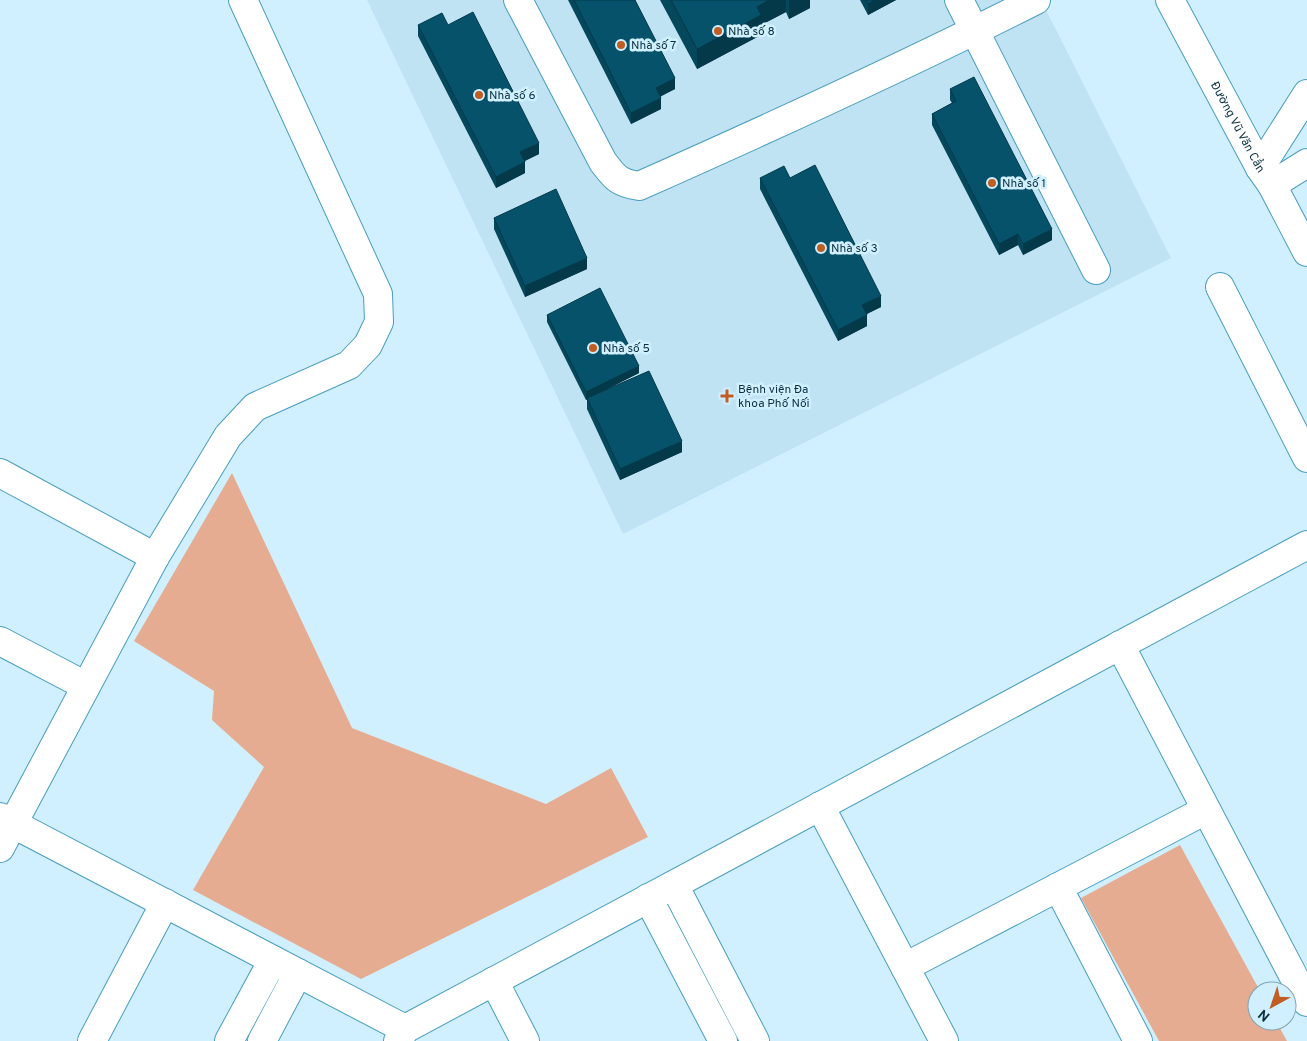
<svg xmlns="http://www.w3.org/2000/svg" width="1307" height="1041" viewBox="0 0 1307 1041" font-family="Overpass,sans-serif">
  <rect width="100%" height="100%" fill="#d1f0ff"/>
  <path fill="#bfe3f2" d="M 367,0 L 1041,0 L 1171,258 L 623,534 Z"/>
  <g fill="#e5ac91">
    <path d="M 232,473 L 352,728 L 546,804 L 611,768 L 648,837 L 361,979 L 193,890 L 264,767 L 212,720 L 214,691 L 134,641 Z"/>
    <path d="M 1180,845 L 1260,991 L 1257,991 L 1257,1021 L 1276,1021 L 1287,1041 L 1159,1041 L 1081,898 Z"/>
  </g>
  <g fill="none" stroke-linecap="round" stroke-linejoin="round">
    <defs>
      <g id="minor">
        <path d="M 518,0 L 603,162 C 615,178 619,183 639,186 C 772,127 905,66 1036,0"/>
        <path d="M 959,0 L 1096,270"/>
        <path d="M 1260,168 L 1307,94"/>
        <path d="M 1272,185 L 1307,163"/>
        <path d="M 1220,287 L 1307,458"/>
        <path d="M 0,473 L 155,557"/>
        <path d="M 0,641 L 86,686"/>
        <path d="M 1120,645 L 1307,1002"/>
        <path d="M 820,806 L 944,1041"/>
        <path d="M 0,817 L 405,1029"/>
        <path d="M 0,848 L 155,557 L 228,436 L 255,407 L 349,365 L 368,345 L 379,322 L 378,294 L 243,0"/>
        <path d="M 674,885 L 755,1041"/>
        <path d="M 1058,887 L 1138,1041"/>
        <path d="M 648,898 L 723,1041"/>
        <path d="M 905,967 L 1206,810"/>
        <path d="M 494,981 L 525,1041"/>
        <path d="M 92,1041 L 165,903"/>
        <path d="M 229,1041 L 273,960"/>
        <path d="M 262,1041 L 298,973"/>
        <path d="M 398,1041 L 405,1029 L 1307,545"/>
      </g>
      <g id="major">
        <path id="s1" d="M 1170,0 L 1260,168 L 1272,185 L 1307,252"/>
      </g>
    </defs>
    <use href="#minor" stroke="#489dbf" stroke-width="30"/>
    <use href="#major" stroke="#489dbf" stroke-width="30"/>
    <use href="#minor" stroke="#fff" stroke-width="28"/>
    <use href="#major" stroke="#fff" stroke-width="28"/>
  </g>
  <g fill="#05475b">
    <path d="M 568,0 L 635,0 L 675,89 L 660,96 L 661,109 L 631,124 Z"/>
    <path d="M 660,0 L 810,0 L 810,8 L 789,19 L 786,12 L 761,25 L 761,35 L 697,69 Z"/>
    <path d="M 860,0 L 896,0 L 868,15 Z"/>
    <path d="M 418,25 L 448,25 L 539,154 L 525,161 L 525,173 L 496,188 L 418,36 Z"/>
    <path d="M 950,89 L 1052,240 L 1023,255 L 1018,245 L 999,255 L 932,125 L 932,114 L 952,103 L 950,100 Z"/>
    <path d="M 760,178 L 790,178 L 881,307 L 867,314 L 867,326 L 838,341 L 760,189 Z"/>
    <path d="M 494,218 L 587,269 L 525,297 L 494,229 Z"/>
    <path d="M 547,315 L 639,373 L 595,395 L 682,452 L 620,480 L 587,409 L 587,399 L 586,400 L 547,322 Z"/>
  </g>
  <g fill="#04394a">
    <path d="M 769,0 L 786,0 L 786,12 L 761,25 L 761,35 L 697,69 L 697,49 L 757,7 Z"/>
    <path d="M 789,0 L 810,0 L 810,8 L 789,19 Z"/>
    <path d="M 875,0 L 896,0 L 868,15 L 868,4 Z"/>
    <path d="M 675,78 L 675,89 L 656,99 L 656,88 Z"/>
    <path d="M 661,98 L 661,109 L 631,124 L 631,113 Z"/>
    <path d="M 539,143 L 539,154 L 520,163 L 520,152 Z"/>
    <path d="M 525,162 L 525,173 L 496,188 L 496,177 Z"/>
    <path d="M 1052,229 L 1052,240 L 1023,255 L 1023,244 Z"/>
    <path d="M 1018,234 L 1018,245 L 999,255 L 999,244 Z"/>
    <path d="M 587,258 L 587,269 L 525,297 L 525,286 Z"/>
    <path d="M 881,296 L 881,307 L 862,316 L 862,305 Z"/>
    <path d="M 867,315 L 867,326 L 838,341 L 838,330 Z"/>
    <path d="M 639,366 L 639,373 L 586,400 L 586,392 Z"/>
    <path d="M 682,441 L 682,452 L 620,480 L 620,469 Z"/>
  </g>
  <g fill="#06526a" stroke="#04394a">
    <path d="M 574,0 L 635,0 L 675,78 L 656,88 L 661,98 L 631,113 Z"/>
    <path d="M 671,0 L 769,0 L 757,7 L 761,15 L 697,49 Z"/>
    <path d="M 866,0 L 875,0 L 868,4 Z"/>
    <path d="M 473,12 L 539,143 L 520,152 L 525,162 L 496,177 L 418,25 L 442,13 L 448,25 Z"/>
    <path d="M 974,77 L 1052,229 L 1023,244 L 1018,234 L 999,244 L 932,114 L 956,101 L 950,89 Z"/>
    <path d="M 815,165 L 881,296 L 862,305 L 867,315 L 838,330 L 760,178 L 784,166 L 790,178 Z"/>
    <path d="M 556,189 L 587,258 L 525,286 L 494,218 Z"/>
    <path d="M 600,288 L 639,366 L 586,392 L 547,315 Z"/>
    <path d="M 649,371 L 682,441 L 620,469 L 587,398 Z"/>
  </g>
  <g fill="#bf5d23" stroke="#d1f0ff" stroke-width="2">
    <circle cx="718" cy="31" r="5"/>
    <circle cx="621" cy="45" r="5"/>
    <circle cx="479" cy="95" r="5"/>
    <circle cx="992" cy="183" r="5"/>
    <circle cx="821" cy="248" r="5"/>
    <circle cx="593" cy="348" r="5"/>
    <path d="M724.5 388.5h5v5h5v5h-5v5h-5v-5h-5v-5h5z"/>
  </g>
  <g text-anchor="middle" stroke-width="5" stroke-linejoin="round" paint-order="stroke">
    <g font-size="12" fill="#0a303e" stroke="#d1f0ff" text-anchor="start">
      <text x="728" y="35">Nhà số 8</text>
      <text x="631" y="49">Nhà số 7</text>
      <text x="489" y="99">Nhà số 6</text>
      <text x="1002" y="187">Nhà số 1</text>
      <text x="831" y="252">Nhà số 3</text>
      <text x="603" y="352">Nhà số 5</text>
      <text x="738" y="393">Bệnh viện Đa<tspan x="738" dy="14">khoa Phố Nối</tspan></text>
    </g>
    <g font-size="12" fill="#0a303e" stroke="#d1f0ff">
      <text dy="4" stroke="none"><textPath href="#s1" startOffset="144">Đường Vũ Văn Cẩn</textPath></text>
    </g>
  </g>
  <g transform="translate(1272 1006) rotate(220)"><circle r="24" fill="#d1f0ff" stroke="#81a3b2"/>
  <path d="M0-4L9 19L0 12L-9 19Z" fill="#bf5d23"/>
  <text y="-8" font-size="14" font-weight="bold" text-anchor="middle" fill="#0a303e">N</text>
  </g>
</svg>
